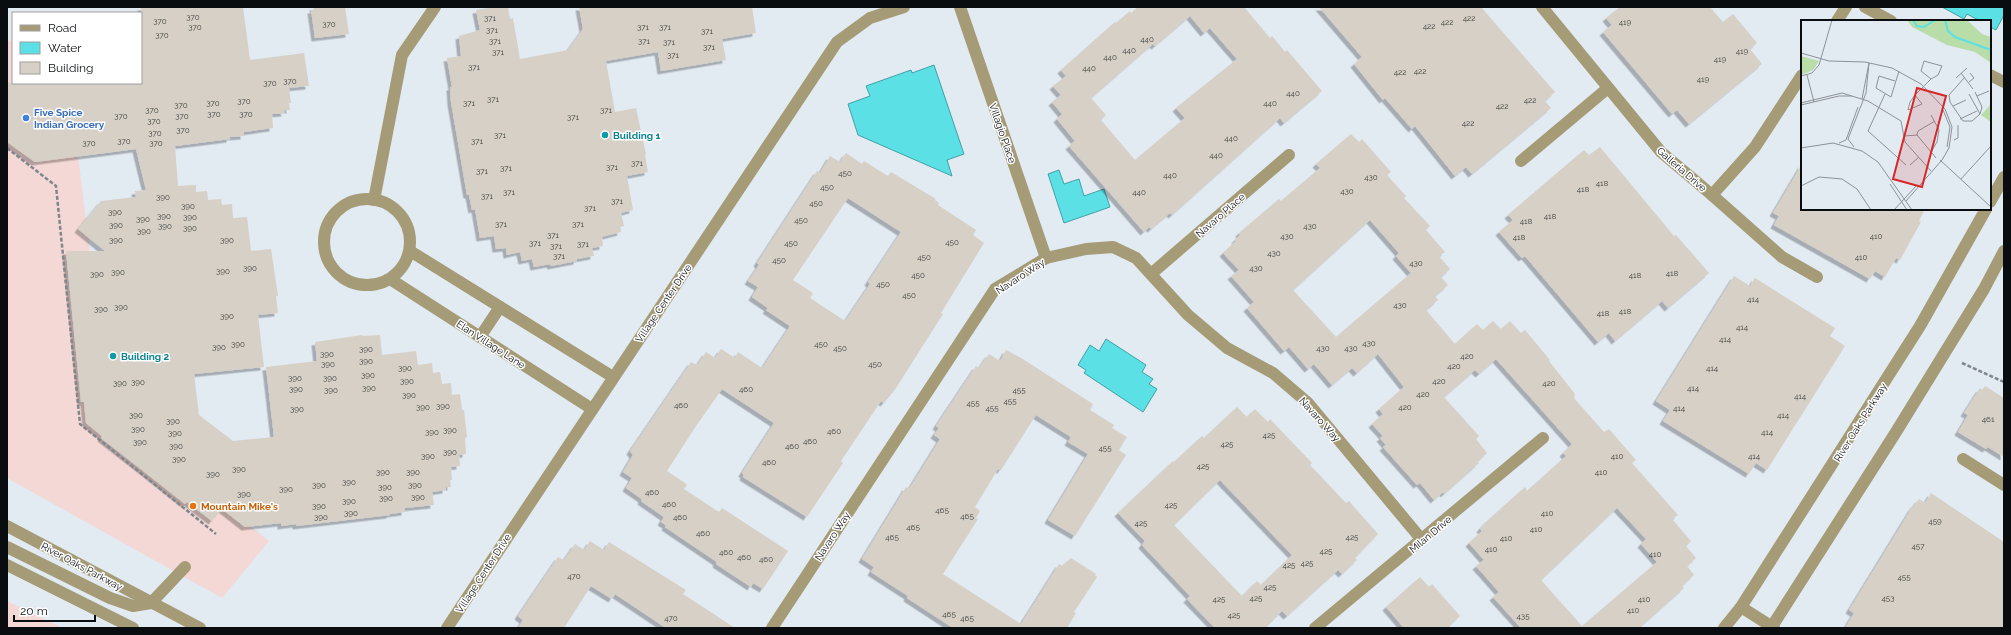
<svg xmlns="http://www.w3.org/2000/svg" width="2011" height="635" viewBox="0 0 2011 635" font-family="Raleway,sans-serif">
  <defs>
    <filter id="shadow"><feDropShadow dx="-3.5" dy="3.5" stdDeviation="0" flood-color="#0004"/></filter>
  </defs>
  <rect width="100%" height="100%" fill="#e2eaf2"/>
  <g fill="#f3d8d5">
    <path d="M 13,40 L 13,83 L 69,83 L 110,414 L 269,541 L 222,598 L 7,478 L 7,41 Z"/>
    <path d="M 7,601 L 63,628 L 7,628 Z"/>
  </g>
  <g fill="#5ae0e5" stroke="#42a1a5">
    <path d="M 1942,7 L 2004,7 L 2004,15 L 1996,30 L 1990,27 L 1990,21 L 1980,21 L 1967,14 L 1964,19 Z"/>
    <path d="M 934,65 L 964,154 L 947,160 L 952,176 L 858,135 L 848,104 L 870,96 L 866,86 L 911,70 L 912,73 Z"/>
    <path d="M 1059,170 L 1064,184 L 1079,179 L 1084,196 L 1104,189 L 1110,207 L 1064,223 L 1048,174 Z"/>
    <path d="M 1106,339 L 1146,365 L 1142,372 L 1153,379 L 1149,384 L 1157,389 L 1143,412 L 1084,373 L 1086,370 L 1078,365 L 1090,345 L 1099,351 Z"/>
  </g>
  <g fill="#d6d0c7" fill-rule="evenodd" filter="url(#shadow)">
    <path d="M 141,7 L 243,7 L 250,60 L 304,53 L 309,86 L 289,88 L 291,103 L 289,103 L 290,110 L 284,110 L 285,113 L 272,114 L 273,128 L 244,132 L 244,136 L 230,137 L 230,139 L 175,146 L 178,186 L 196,185 L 196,192 L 207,191 L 208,200 L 221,199 L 222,205 L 232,204 L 233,218 L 247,217 L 251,251 L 271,249 L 278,296 L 276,296 L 278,313 L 258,315 L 264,367 L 194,374 L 199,415 L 233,441 L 274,437 L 266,367 L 317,361 L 315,342 L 362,335 L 363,336 L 380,335 L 382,355 L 416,351 L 418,365 L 432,363 L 433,373 L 440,372 L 442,384 L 451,383 L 452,395 L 460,394 L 462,410 L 464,410 L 467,437 L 465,438 L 466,454 L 459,455 L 460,466 L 451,467 L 452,480 L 450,480 L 451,487 L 446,487 L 446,490 L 432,492 L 434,505 L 405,508 L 405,512 L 390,514 L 390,515 L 296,526 L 296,524 L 281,526 L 281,523 L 245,527 L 222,509 L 212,521 L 187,502 L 185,504 L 142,470 L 101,438 L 102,436 L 86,423 L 84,402 L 81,402 L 66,251 L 105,251 L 78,229 L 101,201 L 136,197 L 135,191 L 146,190 L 136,149 L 35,162 L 7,142 L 7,83 L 141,83 Z"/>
    <path d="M 313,7 L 345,7 L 349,34 L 315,38 L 311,10 L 314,10 Z"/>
    <path d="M 494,7 L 508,7 L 510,19 L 513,18 L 520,59 L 568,50 L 583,29 L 579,7 L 752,7 L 756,33 L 722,39 L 726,60 L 661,71 L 658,52 L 606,61 L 615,112 L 636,108 L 646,154 L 645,155 L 648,172 L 627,176 L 633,210 L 621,213 L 624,226 L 620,227 L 621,232 L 602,237 L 603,246 L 592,248 L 594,256 L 577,259 L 577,261 L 551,266 L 550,264 L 534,267 L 532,259 L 522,261 L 520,252 L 507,255 L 506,248 L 496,249 L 494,236 L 480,238 L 475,209 L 472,210 L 469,195 L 467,195 L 451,102 L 450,87 L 452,87 L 447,58 L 461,56 L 459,36 L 480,30 L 476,10 Z"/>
    <path d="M 1138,7 L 1244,7 L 1270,38 L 1272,36 L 1285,52 L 1287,50 L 1322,91 L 1284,123 L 1280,118 L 1172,215 L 1170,213 L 1151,229 L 1149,227 L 1144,232 L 1069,146 L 1075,141 L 1057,119 L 1062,114 L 1052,102 L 1061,95 L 1053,86 L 1066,76 L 1061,70 L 1115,22 L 1116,23 L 1130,11 L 1131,13 ZM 1190,16 L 1204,33 L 1210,28 L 1237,59 L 1176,108 L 1185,118 L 1135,160 L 1101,120 L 1106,115 L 1091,98 L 1148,48 L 1153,44 L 1155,46 Z"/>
    <path d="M 1319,7 L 1481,7 L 1555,92 L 1545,101 L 1551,108 L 1472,174 L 1466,167 L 1455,176 L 1415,126 L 1412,129 L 1385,98 L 1383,100 L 1354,64 L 1362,57 Z"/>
    <path d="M 1620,7 L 1710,7 L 1723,22 L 1733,14 L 1757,43 L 1750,49 L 1762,64 L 1689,124 L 1677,110 L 1672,114 L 1603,32 L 1612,25 L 1606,18 Z"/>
    <path d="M 1351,134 L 1359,142 L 1362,139 L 1391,172 L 1387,175 L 1406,196 L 1404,198 L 1430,226 L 1426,230 L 1445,252 L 1439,256 L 1450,269 L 1441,277 L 1448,285 L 1435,296 L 1438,300 L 1426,310 L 1455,344 L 1477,324 L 1483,330 L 1493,321 L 1501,329 L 1510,321 L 1521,333 L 1525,330 L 1550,360 L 1549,361 L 1575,394 L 1574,398 L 1604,432 L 1609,429 L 1636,460 L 1632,463 L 1678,515 L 1672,519 L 1691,541 L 1686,546 L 1696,558 L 1687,566 L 1694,575 L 1682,586 L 1684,588 L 1639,628 L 1521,628 L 1493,597 L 1499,592 L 1476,566 L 1484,560 L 1469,543 L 1482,531 L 1480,529 L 1485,523 L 1525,487 L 1527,491 L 1566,456 L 1563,453 L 1572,444 L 1496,359 L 1479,374 L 1475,370 L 1444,397 L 1479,436 L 1476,439 L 1487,453 L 1477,462 L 1479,463 L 1444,494 L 1443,492 L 1434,500 L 1420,483 L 1417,485 L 1383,447 L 1386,445 L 1380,438 L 1383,436 L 1372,424 L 1383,414 L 1379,409 L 1404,387 L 1378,354 L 1357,373 L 1352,368 L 1332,385 L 1314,364 L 1308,369 L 1289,347 L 1284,351 L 1247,308 L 1254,302 L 1231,276 L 1239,270 L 1223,253 L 1236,241 L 1235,240 L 1240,235 L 1239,233 L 1279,199 L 1281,201 L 1320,168 L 1316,164 ZM 1370,220 L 1399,253 L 1396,256 L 1411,273 L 1336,337 L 1293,290 ZM 1617,508 L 1646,539 L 1641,544 L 1657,562 L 1582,626 L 1541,580 Z"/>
    <path d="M 1600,147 L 1674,236 L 1676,235 L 1709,273 L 1668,308 L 1662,301 L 1615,341 L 1609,333 L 1598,342 L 1525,256 L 1522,258 L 1499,232 L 1513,220 L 1508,215 L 1584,150 L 1589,155 Z"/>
    <path d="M 846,153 L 862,164 L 864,161 L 888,176 L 891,172 L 936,199 L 935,200 L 939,203 L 938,205 L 976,230 L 973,235 L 984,243 L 941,313 L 943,314 L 896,388 L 884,403 L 881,401 L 841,461 L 843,463 L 807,517 L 743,477 L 744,475 L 742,473 L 774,423 L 722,389 L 694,429 L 667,471 L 685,483 L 687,485 L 684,489 L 719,512 L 722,508 L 788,551 L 763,589 L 753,583 L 751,587 L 716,564 L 717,562 L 665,527 L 666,525 L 661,522 L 664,517 L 641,501 L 642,499 L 626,488 L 632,478 L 623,472 L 633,455 L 630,451 L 691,362 L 697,365 L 706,352 L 715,358 L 721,349 L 735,358 L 738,352 L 762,368 L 790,326 L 766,310 L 768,308 L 752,297 L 758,287 L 748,281 L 759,265 L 757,263 L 817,171 L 820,173 L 830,156 L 840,162 ZM 848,198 L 901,232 L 868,282 L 870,284 L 845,321 L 810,298 L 813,293 L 793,280 Z"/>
    <path d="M 1802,164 L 1802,209 L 1925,209 L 1919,221 L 1921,222 L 1900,260 L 1896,258 L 1885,277 L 1875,271 L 1870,279 L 1774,225 L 1779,216 L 1773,213 Z"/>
    <path d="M 1734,276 L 1750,286 L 1755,278 L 1835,328 L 1830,336 L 1845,346 L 1767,470 L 1756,463 L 1749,474 L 1663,421 L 1670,410 L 1656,401 Z"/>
    <path d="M 1006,350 L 1021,358 L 1093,404 L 1090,410 L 1114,425 L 1112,428 L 1127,437 L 1119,450 L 1126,455 L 1075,536 L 1048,520 L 1088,454 L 1068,442 L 1071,437 L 1036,415 L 1001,470 L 998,469 L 975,507 L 980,511 L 976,518 L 978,519 L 943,574 L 1021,624 L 1059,564 L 1062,566 L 1071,558 L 1096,574 L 1095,575 L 1097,577 L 1074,612 L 1076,613 L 1067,628 L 953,628 L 907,598 L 908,596 L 871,572 L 874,567 L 862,559 L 906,487 L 909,489 L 940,439 L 934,435 L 939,428 L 936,426 L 976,366 L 979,368 L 989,354 L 1000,361 Z"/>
    <path d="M 1985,386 L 2004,398 L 2004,457 L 1988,447 L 1986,449 L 1958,432 L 1968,415 L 1964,413 L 1980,388 L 1982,390 Z"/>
    <path d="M 1237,407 L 1247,417 L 1255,409 L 1268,422 L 1270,419 L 1312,463 L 1310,465 L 1346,503 L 1349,501 L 1378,534 L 1355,558 L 1357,560 L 1342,574 L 1338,570 L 1287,616 L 1282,611 L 1265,628 L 1215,628 L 1187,599 L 1190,596 L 1142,545 L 1145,541 L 1118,513 L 1173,461 L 1174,462 L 1202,436 L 1204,438 ZM 1220,480 L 1292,555 L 1261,585 L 1257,581 L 1242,596 L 1174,525 Z"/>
    <path d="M 1931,493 L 2004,542 L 2004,628 L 1845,628 L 1854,613 L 1849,610 L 1911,509 L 1919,499 L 1925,503 Z"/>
    <path d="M 590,541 L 604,550 L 609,542 L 686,590 L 683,594 L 735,628 L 666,628 L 615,594 L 612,599 L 591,586 L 564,628 L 518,628 L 523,620 L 518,616 L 558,557 L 564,560 L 575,544 L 584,550 Z"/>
    <path d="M 1420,577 L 1429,587 L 1432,584 L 1460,616 L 1447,628 L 1404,628 L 1386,607 Z"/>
  </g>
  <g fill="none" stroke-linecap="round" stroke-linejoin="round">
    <g stroke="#80868b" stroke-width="2.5" stroke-dasharray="4 2" stroke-linecap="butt">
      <path d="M 7,148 L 56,186 L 80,424 L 216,534"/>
      <path d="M 1962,363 L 2004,382"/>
    </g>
    <g stroke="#a59b76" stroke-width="12">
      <path d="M 960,7 L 1046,258"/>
      <path d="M 1542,7 L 1661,152 L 1712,195 L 1755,147 L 1802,75"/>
      <path d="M 1865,7 L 1891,21"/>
      <path d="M 1837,21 L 1846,7"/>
      <path d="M 1990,75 L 2004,82"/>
      <path d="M 1521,161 L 1608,88"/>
      <path d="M 1712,195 L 1782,257 L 1817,277"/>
      <circle cx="367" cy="242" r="43"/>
      <path d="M 374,200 L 402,55 L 435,7"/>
      <path d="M 1990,202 L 2004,177"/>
      <path d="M 410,251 L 613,377"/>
      <path d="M 1151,274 L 1289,155"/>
      <path d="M 390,279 L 592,409"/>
      <path d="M 480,337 L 500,307"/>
      <path d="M 1963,459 L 2004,485"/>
      <path d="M 7,526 L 200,628"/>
      <path d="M 7,547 L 110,598 L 133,606 L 151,603 L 185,567"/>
      <path d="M 7,565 L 133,628"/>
      <path d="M 1741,607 L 1774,628"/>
      <path d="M 447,628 L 837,42 L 870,18 L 904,7"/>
      <path d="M 772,628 L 995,289 L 1046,258 L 1086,249 L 1113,247 L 1136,258 L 1188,315 L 1227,348 L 1273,373 L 1308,403 L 1422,540"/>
      <path d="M 1315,628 L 1543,438"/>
      <path d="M 1724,628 L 1741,607 L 1920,326 L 1986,209"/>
      <path d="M 1771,628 L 1896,432 L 1984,289 L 2004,251"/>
    </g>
  </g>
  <circle fill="#3f7fe0" stroke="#fff" stroke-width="1.5" cx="26" cy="118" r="4"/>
  <g fill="#0f9aa8" stroke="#fff" stroke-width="1.5">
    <circle cx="605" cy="135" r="4"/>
    <circle cx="113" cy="356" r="4"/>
  </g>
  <circle fill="#e8710a" stroke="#fff" stroke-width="1.5" cx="193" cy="506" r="4"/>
  <g text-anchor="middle" stroke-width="3" stroke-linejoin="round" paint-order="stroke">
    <g font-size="8" fill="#3d3e3d">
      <text x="193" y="20">370</text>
      <text x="490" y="21">371</text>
      <text x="1469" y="21">422</text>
      <text x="160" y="24">370</text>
      <text x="1447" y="25">422</text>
      <text x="1625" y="25">419</text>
      <text x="329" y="27">370</text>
      <text x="1429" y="29">422</text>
      <text x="195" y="30">370</text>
      <text x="643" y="30">371</text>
      <text x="665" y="30">371</text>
      <text x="492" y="33">371</text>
      <text x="707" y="34">371</text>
      <text x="162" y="38">370</text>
      <text x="1147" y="42">440</text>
      <text x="495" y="44">371</text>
      <text x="644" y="44">371</text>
      <text x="669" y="45">371</text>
      <text x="709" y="50">371</text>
      <text x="1129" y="53">440</text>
      <text x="1742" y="54">419</text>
      <text x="498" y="55">371</text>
      <text x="673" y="58">371</text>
      <text x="1110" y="60">440</text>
      <text x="1720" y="62">419</text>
      <text x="474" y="70">371</text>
      <text x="1089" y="71">440</text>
      <text x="1420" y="74">422</text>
      <text x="1400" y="75">422</text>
      <text x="1703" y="82">419</text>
      <text x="290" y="84">370</text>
      <text x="270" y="86">370</text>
      <text x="1293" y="96">440</text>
      <text x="493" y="102">371</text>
      <text x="1530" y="103">422</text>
      <text x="244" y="104">370</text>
      <text x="213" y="106">370</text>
      <text x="469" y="106">371</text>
      <text x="1270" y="106">440</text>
      <text x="181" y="108">370</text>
      <text x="1502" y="109">422</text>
      <text x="152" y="113">370</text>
      <text x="606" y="113">371</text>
      <text x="214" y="117">370</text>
      <text x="246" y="117">370</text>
      <text x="121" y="119">370</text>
      <text x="182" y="119">370</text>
      <text x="573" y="120">371</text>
      <text x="154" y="124">370</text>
      <text x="1468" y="126">422</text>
      <text x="183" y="133">370</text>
      <text x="155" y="136">370</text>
      <text x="500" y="138">371</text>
      <text x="1231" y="141">440</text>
      <text x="124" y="144">370</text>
      <text x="477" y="144">371</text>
      <text x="89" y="146">370</text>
      <text x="156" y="146">370</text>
      <text x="1216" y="158">440</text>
      <text x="637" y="166">371</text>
      <text x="612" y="170">371</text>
      <text x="506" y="171">371</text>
      <text x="482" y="174">371</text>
      <text x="845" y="176">450</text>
      <text x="1170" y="178">440</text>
      <text x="1371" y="180">430</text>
      <text x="1602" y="186">418</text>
      <text x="827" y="190">450</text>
      <text x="1583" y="192">418</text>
      <text x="1347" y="194">430</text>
      <text x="509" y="195">371</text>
      <text x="1139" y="195">440</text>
      <text x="487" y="199">371</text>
      <text x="163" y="200">390</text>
      <text x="617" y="204">371</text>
      <text x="816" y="206">450</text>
      <text x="188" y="209">390</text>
      <text x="590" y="211">371</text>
      <text x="115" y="215">390</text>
      <text x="164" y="219">390</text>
      <text x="1550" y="219">418</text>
      <text x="190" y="220">390</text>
      <text x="143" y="222">390</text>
      <text x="801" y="223">450</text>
      <text x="1526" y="224">418</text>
      <text x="501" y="227">371</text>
      <text x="578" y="227">371</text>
      <text x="116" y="228">390</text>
      <text x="165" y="229">390</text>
      <text x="1310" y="229">430</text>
      <text x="190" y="231">390</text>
      <text x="144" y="234">390</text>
      <text x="553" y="238">371</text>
      <text x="1287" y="239">430</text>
      <text x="1876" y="239">410</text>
      <text x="1519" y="240">418</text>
      <text x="116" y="243">390</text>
      <text x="227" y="243">390</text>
      <text x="952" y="245">450</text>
      <text x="535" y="246">371</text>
      <text x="791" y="246">450</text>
      <text x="583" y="247">371</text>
      <text x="556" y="249">371</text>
      <text x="1274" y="256">430</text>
      <text x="559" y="259">371</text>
      <text x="924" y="260">450</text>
      <text x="1861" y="260">410</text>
      <text x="779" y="263">450</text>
      <text x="1416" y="266">430</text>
      <text x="250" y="271">390</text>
      <text x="1256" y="271">430</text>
      <text x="223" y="274">390</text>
      <text x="118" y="275">390</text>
      <text x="1672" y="276">418</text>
      <text x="97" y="277">390</text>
      <text x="918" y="278">450</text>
      <text x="1635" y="278">418</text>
      <text x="883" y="287">450</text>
      <text x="909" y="298">450</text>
      <text x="1753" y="302">414</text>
      <text x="1400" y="308">430</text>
      <text x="121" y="310">390</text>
      <text x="101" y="312">390</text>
      <text x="1625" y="314">418</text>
      <text x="1603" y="316">418</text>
      <text x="227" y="319">390</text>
      <text x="1742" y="330">414</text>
      <text x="1725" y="342">414</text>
      <text x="1369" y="346">430</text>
      <text x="238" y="347">390</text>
      <text x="821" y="347">450</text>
      <text x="219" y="350">390</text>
      <text x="840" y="351">450</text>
      <text x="1323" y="351">430</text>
      <text x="1351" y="351">430</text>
      <text x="366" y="352">390</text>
      <text x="327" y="357">390</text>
      <text x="1467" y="359">420</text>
      <text x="366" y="364">390</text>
      <text x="328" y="367">390</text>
      <text x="875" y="367">450</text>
      <text x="1454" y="369">420</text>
      <text x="405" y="371">390</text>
      <text x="1712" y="371">414</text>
      <text x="368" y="378">390</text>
      <text x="295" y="381">390</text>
      <text x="330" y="381">390</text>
      <text x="407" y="384">390</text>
      <text x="1439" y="384">420</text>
      <text x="138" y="385">390</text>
      <text x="120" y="386">390</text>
      <text x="1549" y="386">420</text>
      <text x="369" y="391">390</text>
      <text x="1693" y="391">414</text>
      <text x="296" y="392">390</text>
      <text x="746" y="392">460</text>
      <text x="331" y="393">390</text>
      <text x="1019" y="393">455</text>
      <text x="1423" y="397">420</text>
      <text x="409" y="398">390</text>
      <text x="1800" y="399">414</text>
      <text x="1010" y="404">455</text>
      <text x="973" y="406">455</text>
      <text x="681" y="408">460</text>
      <text x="443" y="409">390</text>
      <text x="423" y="410">390</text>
      <text x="1405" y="410">420</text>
      <text x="992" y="411">455</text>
      <text x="1679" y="411">414</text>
      <text x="297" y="412">390</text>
      <text x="136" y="418">390</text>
      <text x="1783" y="418">414</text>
      <text x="1988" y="422">461</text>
      <text x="173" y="424">390</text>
      <text x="138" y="432">390</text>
      <text x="450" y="433">390</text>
      <text x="834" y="434">460</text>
      <text x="432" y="435">390</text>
      <text x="1767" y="435">414</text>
      <text x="175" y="436">390</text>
      <text x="1269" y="438">425</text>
      <text x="810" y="444">460</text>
      <text x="140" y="445">390</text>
      <text x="1227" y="447">425</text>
      <text x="176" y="449">390</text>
      <text x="792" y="449">460</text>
      <text x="1105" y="451">455</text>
      <text x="450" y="455">390</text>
      <text x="428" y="459">390</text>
      <text x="1617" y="459">410</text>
      <text x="1754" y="459">414</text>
      <text x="179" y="462">390</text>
      <text x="769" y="465">460</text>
      <text x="1203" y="469">425</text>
      <text x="239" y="472">390</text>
      <text x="383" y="475">390</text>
      <text x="413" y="475">390</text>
      <text x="1601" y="475">410</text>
      <text x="213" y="477">390</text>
      <text x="349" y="485">390</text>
      <text x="319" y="488">390</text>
      <text x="415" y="488">390</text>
      <text x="385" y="490">390</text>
      <text x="286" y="492">390</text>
      <text x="652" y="495">460</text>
      <text x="244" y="497">390</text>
      <text x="418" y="500">390</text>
      <text x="386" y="501">390</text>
      <text x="349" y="504">390</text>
      <text x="669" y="507">460</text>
      <text x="1171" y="508">425</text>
      <text x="319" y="509">390</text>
      <text x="942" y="513">465</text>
      <text x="351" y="516">390</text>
      <text x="1547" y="516">410</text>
      <text x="967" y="519">465</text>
      <text x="321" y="520">390</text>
      <text x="680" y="520">460</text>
      <text x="1935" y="524">459</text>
      <text x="1141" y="526">425</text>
      <text x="913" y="530">465</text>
      <text x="1536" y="532">410</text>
      <text x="703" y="536">460</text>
      <text x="892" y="540">465</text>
      <text x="1352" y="540">425</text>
      <text x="1506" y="541">410</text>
      <text x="1918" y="549">457</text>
      <text x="1491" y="552">410</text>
      <text x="1326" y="554">425</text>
      <text x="726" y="555">460</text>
      <text x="1655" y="557">410</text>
      <text x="744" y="560">460</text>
      <text x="766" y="562">460</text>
      <text x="1307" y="566">425</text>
      <text x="1289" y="568">425</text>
      <text x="574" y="579">470</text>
      <text x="1904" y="580">455</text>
      <text x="1270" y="590">425</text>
      <text x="1256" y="601">425</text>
      <text x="1888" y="601">453</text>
      <text x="1219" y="602">425</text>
      <text x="1644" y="602">410</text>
      <text x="1633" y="613">410</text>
      <text x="949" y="617">465</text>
      <text x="1234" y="618">425</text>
      <text x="1523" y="619">435</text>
      <text x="671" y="621">470</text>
      <text x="967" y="621">465</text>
    </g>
    <g font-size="10" font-weight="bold" fill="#366cbe" stroke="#fff" text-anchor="start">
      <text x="34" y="116">Five Spice<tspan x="34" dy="12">Indian Grocery</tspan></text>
    </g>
    <g font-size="10" fill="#0a0d0f" stroke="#fff">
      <text transform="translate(1003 133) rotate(71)" y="4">Villagio Place</text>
      <text transform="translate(1682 169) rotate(41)" y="4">Galleria Drive</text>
      <text transform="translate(1220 215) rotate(-41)" y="4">Navaro Place</text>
      <text transform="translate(1020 276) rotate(-33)" y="4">Navaro Way</text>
      <text transform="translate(663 303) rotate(-56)" y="4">Village Center Drive</text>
      <text transform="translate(491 344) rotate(33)" y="4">Elan Village Lane</text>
      <text transform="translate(1320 419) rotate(48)" y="4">Navaro Way</text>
      <text transform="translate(1860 422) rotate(-58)" y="4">River Oaks Parkway</text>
      <text transform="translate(1430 534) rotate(-40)" y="4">Milan Drive</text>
      <text transform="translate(832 536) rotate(-57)" y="4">Navaro Way</text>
      <text transform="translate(82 566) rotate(28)" y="4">River Oaks Parkway</text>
      <text transform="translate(483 573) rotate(-57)" y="4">Village Center Drive</text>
    </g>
    <g font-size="10" font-weight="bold" fill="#0d838f" stroke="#fff" text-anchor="start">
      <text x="613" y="139">Building 1</text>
      <text x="121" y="360">Building 2</text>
    </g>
    <g font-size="10" font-weight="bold" fill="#c56008" stroke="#fff" text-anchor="start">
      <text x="201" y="510">Mountain Mike's</text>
    </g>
  </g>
  <g transform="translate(1801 20)">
    <rect width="190" height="190" fill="#e2eaf2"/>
    <path d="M 106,0 L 166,0 L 181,14 L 190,17 L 190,43 L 174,32 L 146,25 L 111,7 ZM 0,36 L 18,41 L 12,50 L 0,55 ZM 190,84 L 190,102 L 180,95 Z" fill="#b9dda9"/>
    <path fill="none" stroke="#5ae0e5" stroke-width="2" d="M 112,0 L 116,6 L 123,7 L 134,0M 144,0 L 147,11 L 154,17 L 190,30"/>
    <path fill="none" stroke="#8c9297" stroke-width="1" d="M 0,33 L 28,41 L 64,42 L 91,48 L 120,64 L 144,89 L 151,107 L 148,128 L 141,140 L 105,181M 123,41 L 141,46 L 137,55 L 130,59 L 120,51 ZM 160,53 L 172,69M 6,55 L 13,82M 0,56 L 11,53 L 18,45 L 31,0M 164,57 L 148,75 L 149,82 L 162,101 L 171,101 L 179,94 L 181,87 L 174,72M 155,58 L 166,48M 94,61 L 78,56 L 75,68 L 90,77 L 98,51M 168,62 L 173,58 L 169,53M 84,74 L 67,111 L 105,145M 168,74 L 179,94M 114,75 L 121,84 L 107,90 L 109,82 ZM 114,75 L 130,59M 176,76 L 188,71M 61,79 L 68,43M 0,83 L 41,73 L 67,81 L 100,101 L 104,122 L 130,151M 0,85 L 38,76 L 51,76M 152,86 L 165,80M 142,90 L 149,107 L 146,127M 159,99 L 176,91M 134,101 L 117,111 L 116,115 L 135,138M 103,116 L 116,115M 153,120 L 157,118 L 157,105M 38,123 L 45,120 L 57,87M 53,127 L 47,119 L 65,73 L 68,43M 0,128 L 32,123 L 61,131 L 77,142 L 111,190M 130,132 L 136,122 L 138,110 L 130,95M 139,140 L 190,187M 109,145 L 118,137M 160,159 L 190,126M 89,164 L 106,190M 0,166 L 18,157 L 41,159 L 56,169 L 70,190M 93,190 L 116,165"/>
    <path fill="#d62828" fill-opacity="0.15" stroke="#d62828" stroke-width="2" d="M 116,68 L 145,76 L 121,167 L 92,159 Z"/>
    <rect width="190" height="190" fill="none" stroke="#0a0d0f" stroke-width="2"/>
  </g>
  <rect width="2011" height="635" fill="none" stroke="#0a0d0f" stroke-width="16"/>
  <rect x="12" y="12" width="130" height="72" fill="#ffffff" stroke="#9d9e9f"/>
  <rect x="20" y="25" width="20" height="6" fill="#a59b76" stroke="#9d9e9f"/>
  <text x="48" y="32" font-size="12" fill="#0a0d0f">Road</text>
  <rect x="20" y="42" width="20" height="12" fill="#5ae0e5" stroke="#9d9e9f"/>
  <text x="48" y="52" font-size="12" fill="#0a0d0f">Water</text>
  <rect x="20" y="62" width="20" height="12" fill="#d6d0c7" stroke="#9d9e9f"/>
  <text x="48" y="72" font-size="12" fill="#0a0d0f">Building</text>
  <path d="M14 615v6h81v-6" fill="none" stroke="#0a0d0f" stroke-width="2"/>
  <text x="20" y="615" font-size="12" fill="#0a0d0f" stroke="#ffffff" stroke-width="3" paint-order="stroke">20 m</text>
</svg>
